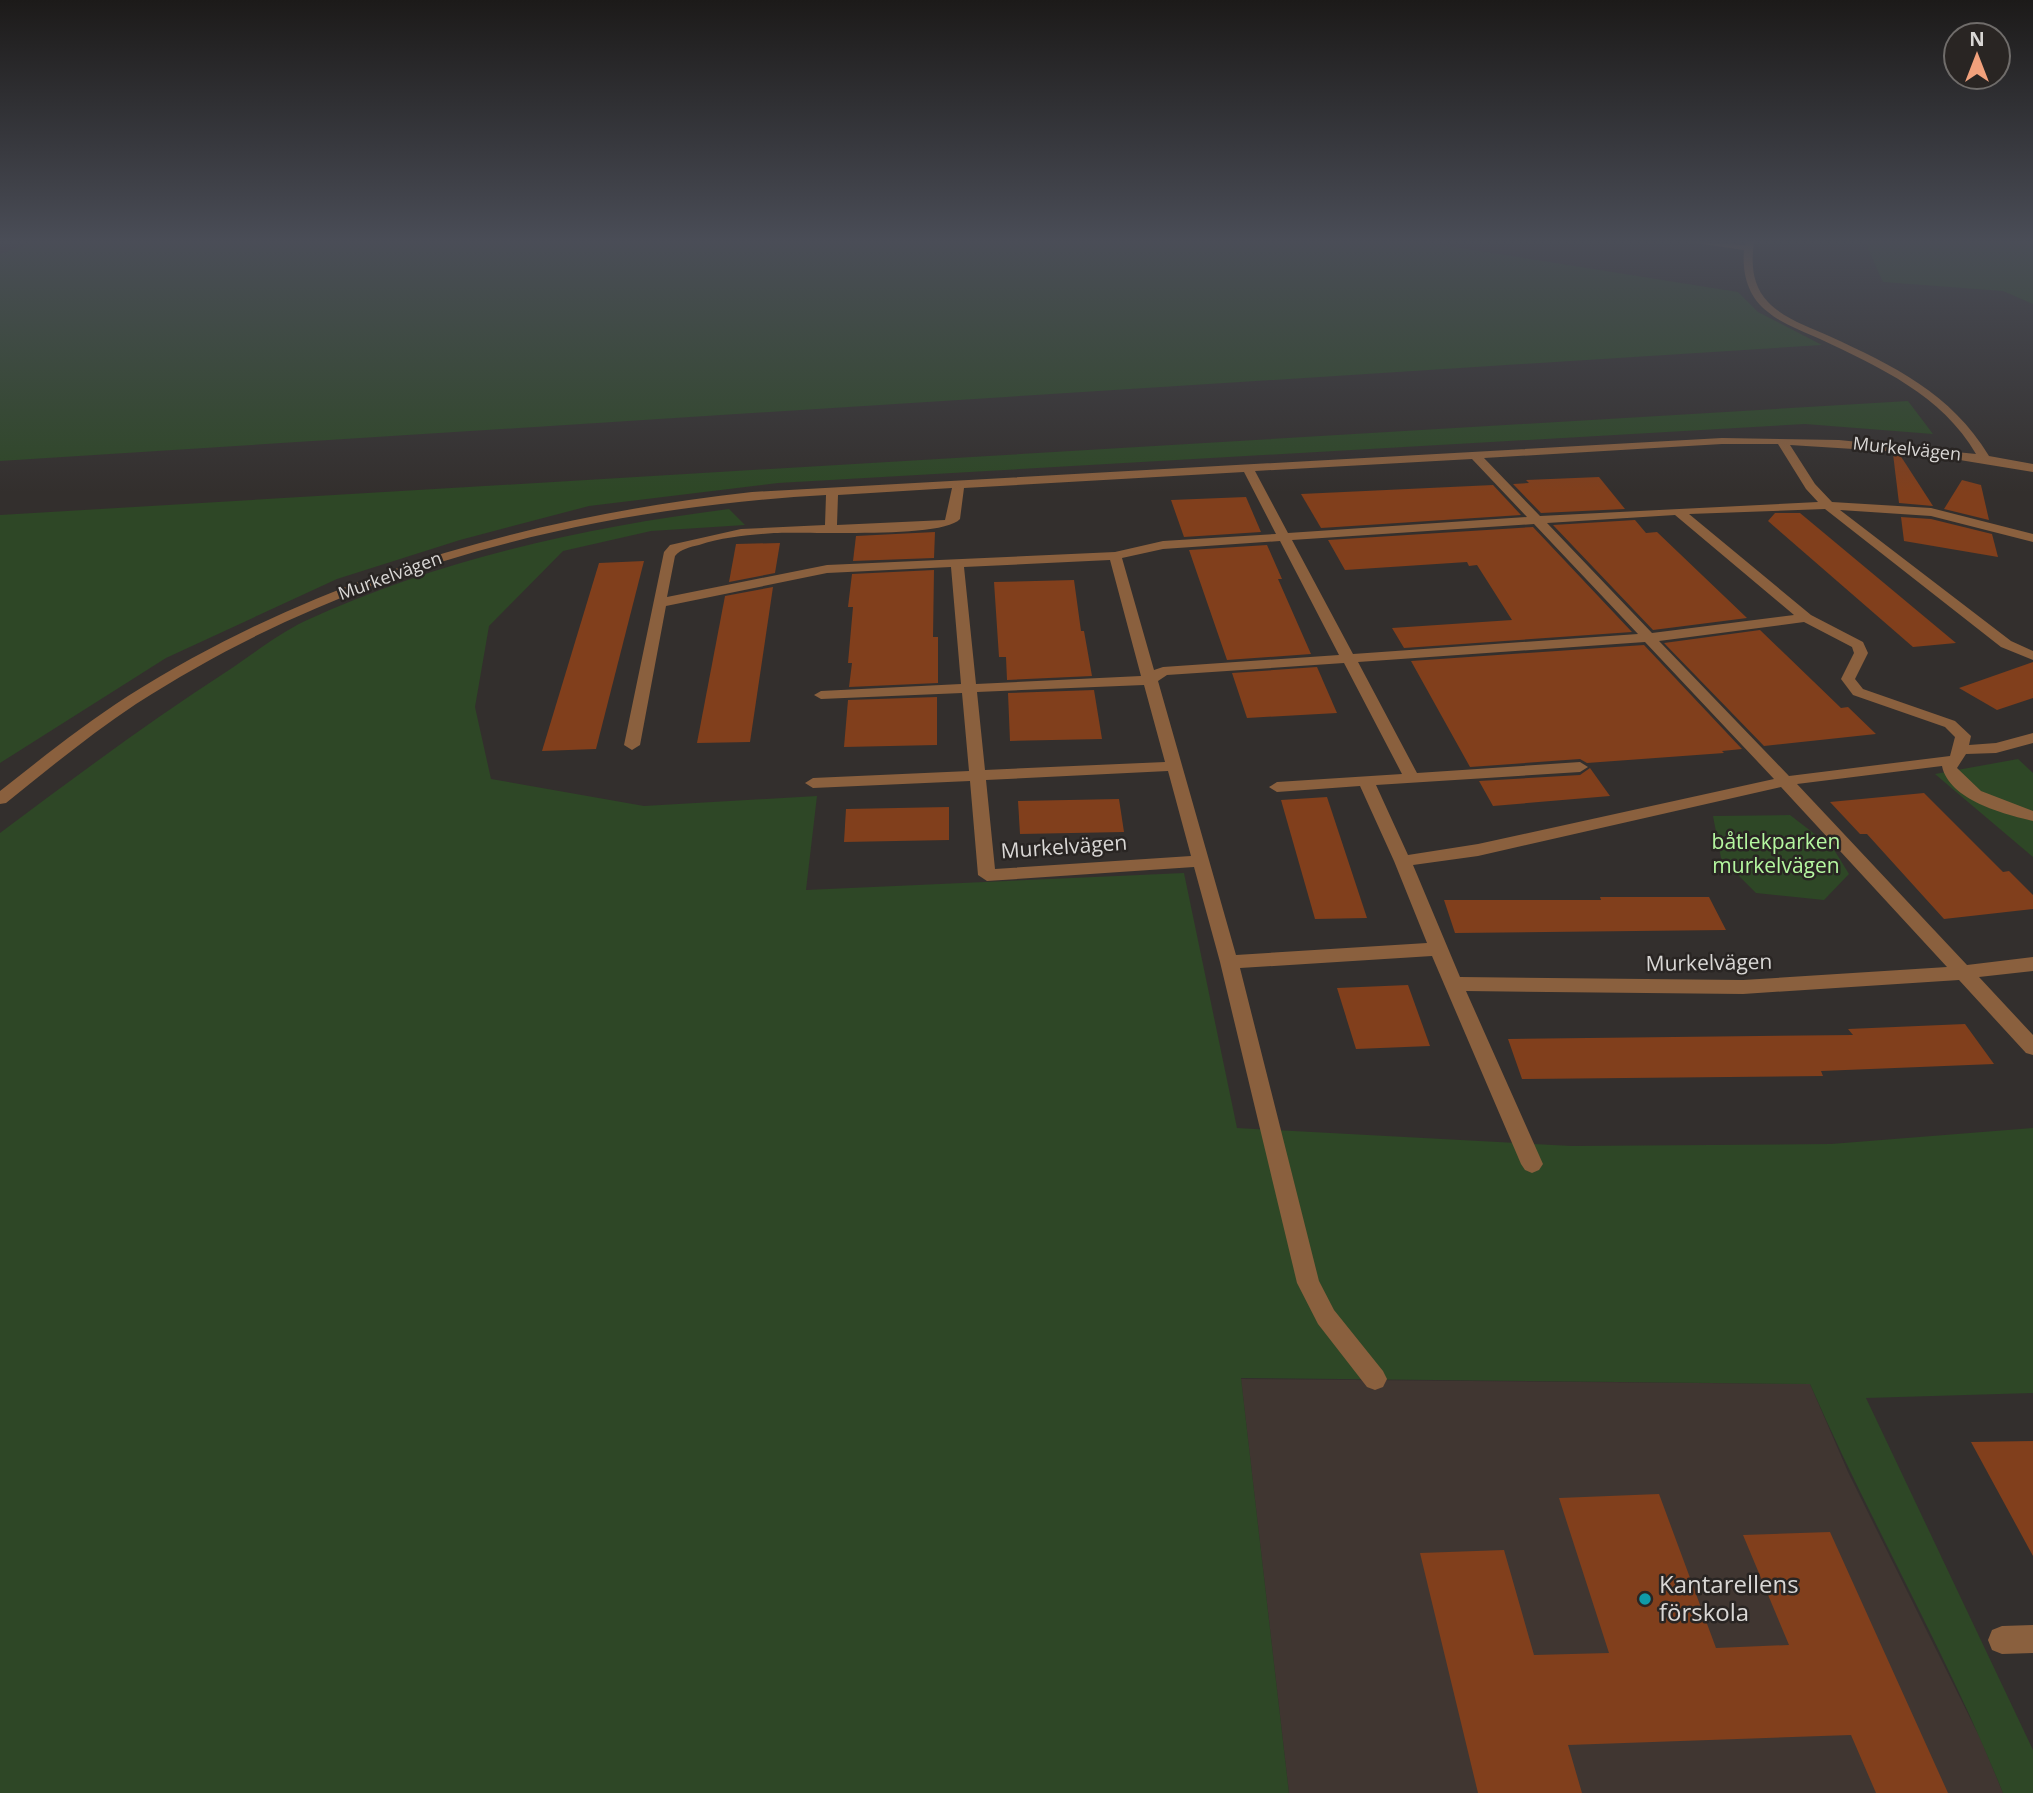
<svg xmlns="http://www.w3.org/2000/svg" width="2033" height="1793" viewBox="0 0 2033 1793" font-family="'Open Sans',sans-serif">
  <rect width="100%" height="100%" fill="#332f2d"/>
  <path fill="#403631" d="M 1241,1379 L 1810,1384 L 1848,1472 L 1982,1742 L 2003,1793 L 1289,1793 Z"/>
  <g fill="#2e4726">
    <path d="M 32,242 L 1423,242 L 1738,292 L 1758,312 L 1822,345 L 0,461 L 0,254 Z"/>
    <path d="M 1865,242 L 2033,242 L 2033,304 L 2003,291 L 1883,282 Z"/>
    <path d="M 1908,401 L 1933,434 L 1805,424 L 778,483 L 589,506 L 460,540 L 337,579 L 166,658 L 0,763 L 0,515 Z"/>
    <path d="M 729,509 L 745,525 L 651,531 L 563,551 L 489,626 L 475,707 L 491,779 L 644,806 L 817,796 L 806,890 L 1184,873 L 1237,1128 L 1572,1146 L 1831,1144 L 2033,1128 L 2033,1393 L 1866,1398 L 2033,1750 L 2033,1793 L 2003,1793 C 1947,1653 1870,1522 1810,1384 L 1241,1378 L 1289,1793 L 0,1793 L 0,833 C 75,777 150,721 229,670 C 253,654 278,634 305,621 C 437,560 585,527 729,509 Z"/>
    <path d="M 2018,759 L 2033,773 L 2033,857 L 1935,774 Z"/>
    <path d="M 1790,815 L 1833,848 L 1849,874 L 1824,900 L 1756,893 L 1721,858 L 1713,816 Z"/>
  </g>
  <g fill="#813f1c">
    <path d="M 1893,454 L 1900,455 L 1933,506 L 1899,503 Z"/>
    <path d="M 1599,477 L 1625,509 L 1541,513 L 1513,484 L 1529,483 L 1526,480 Z"/>
    <path d="M 1962,480 L 1981,485 L 1989,520 L 1944,509 Z"/>
    <path d="M 1493,485 L 1521,515 L 1321,528 L 1301,494 Z"/>
    <path d="M 1246,497 L 1261,532 L 1184,537 L 1171,500 Z"/>
    <path d="M 1775,513 L 1800,513 L 1956,643 L 1913,647 L 1768,521 Z"/>
    <path d="M 1901,517 L 1931,519 L 1992,534 L 1998,557 L 1904,541 Z"/>
    <path d="M 1635,520 L 1646,533 L 1657,532 L 1747,618 L 1653,630 L 1553,525 Z"/>
    <path d="M 1533,527 L 1632,632 L 1404,648 L 1392,628 L 1512,620 L 1477,565 L 1469,566 L 1467,562 L 1345,570 L 1328,540 Z"/>
    <path d="M 935,532 L 934,558 L 853,561 L 856,536 Z"/>
    <path d="M 780,543 L 775,573 L 729,582 L 736,544 Z"/>
    <path d="M 1267,545 L 1282,579 L 1278,579 L 1311,654 L 1227,660 L 1189,550 Z"/>
    <path d="M 644,561 L 596,749 L 542,751 L 599,563 Z"/>
    <path d="M 934,570 L 933,637 L 938,637 L 938,683 L 849,687 L 852,663 L 848,663 L 853,607 L 848,607 L 852,574 Z"/>
    <path d="M 1074,580 L 1081,631 L 1084,631 L 1092,676 L 1007,680 L 1006,657 L 999,657 L 994,582 Z"/>
    <path d="M 773,587 L 750,742 L 697,743 L 725,596 Z"/>
    <path d="M 1760,630 L 1841,708 L 1848,707 L 1876,734 L 1764,746 L 1664,643 Z"/>
    <path d="M 1644,645 L 1742,749 L 1722,751 L 1724,753 L 1587,763 L 1580,759 L 1470,767 L 1411,661 Z"/>
    <path d="M 2033,662 L 2033,698 L 1997,710 L 1959,688 Z"/>
    <path d="M 1317,667 L 1337,713 L 1247,718 L 1232,673 Z"/>
    <path d="M 1094,690 L 1102,739 L 1010,741 L 1008,693 Z"/>
    <path d="M 937,697 L 937,745 L 844,747 L 848,700 Z"/>
    <path d="M 1590,768 L 1610,796 L 1493,806 L 1479,781 L 1580,775 Z"/>
    <path d="M 1924,793 L 2003,872 L 2009,871 L 2033,895 L 2033,909 L 1944,919 L 1867,834 L 1860,834 L 1830,802 Z"/>
    <path d="M 1327,797 L 1367,918 L 1315,919 L 1281,800 Z"/>
    <path d="M 1119,799 L 1124,832 L 1020,834 L 1018,801 Z"/>
    <path d="M 949,807 L 949,840 L 844,842 L 846,809 Z"/>
    <path d="M 1600,897 L 1709,897 L 1726,930 L 1455,933 L 1444,900 L 1601,900 Z"/>
    <path d="M 1408,985 L 1430,1046 L 1356,1049 L 1337,988 Z"/>
    <path d="M 1965,1024 L 1994,1064 L 1821,1071 L 1823,1076 L 1522,1079 L 1508,1039 L 1853,1035 L 1848,1029 Z"/>
    <path d="M 2033,1441 L 2033,1556 L 1971,1442 Z"/>
    <path d="M 1659,1494 L 1716,1648 L 1789,1645 L 1743,1535 L 1830,1532 L 1948,1793 L 1876,1793 L 1851,1735 L 1568,1745 L 1582,1793 L 1478,1793 L 1420,1553 L 1504,1550 L 1534,1655 L 1609,1653 L 1559,1498 Z"/>
  </g>
  <g fill="none" stroke-linecap="round" stroke-linejoin="round">
    <g fill="#8a603e" fill-rule="evenodd">
      <path d="M 1689,242 L 1745,245 L 1746,242 L 1754,242 C 1751,264 1752,285 1768,302 C 1783,318 1809,327 1829,336 C 1894,366 1951,393 1989,456 L 2033,464 L 2033,472 L 1917,453 L 1790,445 L 1815,484 L 1832,502 L 1931,508 L 2033,534 L 2033,542 L 1931,516 L 1840,510 L 2011,641 L 2033,651 L 2033,660 L 2001,647 L 1825,509 L 1689,514 L 1811,615 L 1863,642 L 1868,653 L 1855,679 L 1863,689 L 1955,721 L 1971,736 L 1969,745 L 1996,743 L 2033,733 L 2033,743 L 1996,753 L 1966,754 L 1957,768 L 1981,791 L 2033,811 L 2033,821 C 2004,814 1949,800 1942,766 L 1797,784 L 1967,965 L 2033,957 L 2033,971 L 1979,977 L 2033,1035 L 2033,1055 L 2026,1053 L 1959,980 L 1743,994 L 1466,991 L 1543,1164 L 1539,1170 L 1532,1173 L 1525,1170 L 1521,1164 L 1432,956 L 1240,968 L 1319,1281 L 1334,1310 L 1383,1371 L 1387,1379 L 1383,1387 L 1375,1390 L 1367,1387 L 1318,1324 L 1297,1283 L 1220,962 L 1194,867 L 987,881 L 978,875 L 970,781 L 813,788 L 805,783 L 813,778 L 969,771 L 962,693 L 821,699 L 814,695 L 821,691 L 961,684 L 951,567 L 827,573 L 666,606 L 640,745 L 632,750 L 624,745 L 664,552 L 670,545 L 741,529 L 825,525 L 826,495 C 580,509 345,569 136,704 C 91,734 48,769 6,803 L 0,804 L 0,791 C 42,758 83,725 128,696 C 320,575 529,517 752,492 L 1722,438 L 1839,440 L 1976,454 C 1942,395 1879,367 1820,339 C 1803,331 1782,324 1768,312 C 1748,297 1742,274 1744,250 ZM 1722,444 L 1778,444 L 1806,489 L 1818,502 L 1540,516 L 1484,458 ZM 1472,459 L 1527,517 L 1288,533 L 1255,471 ZM 1244,472 L 1276,534 L 1163,541 L 1115,552 L 827,565 L 667,597 L 675,556 C 681,549 690,547 699,545 C 723,537 749,535 774,533 C 807,531 942,539 960,519 L 964,488 ZM 952,488 L 945,520 L 837,525 L 838,495 ZM 1675,515 L 1794,615 L 1652,633 L 1547,523 ZM 1534,524 L 1638,634 L 1353,654 L 1292,540 ZM 1280,541 L 1339,655 L 1163,667 L 1154,670 L 1122,558 L 1163,549 ZM 1110,560 L 1141,676 L 976,684 L 964,567 ZM 1804,622 L 1852,647 L 1854,653 L 1841,679 L 1853,695 L 1945,727 L 1955,737 L 1950,756 L 1789,776 L 1659,641 ZM 1645,642 L 1774,779 L 1478,844 L 1408,855 L 1376,785 L 1580,772 L 1588,767 L 1580,762 L 1417,773 L 1358,662 ZM 1344,663 L 1402,774 L 1277,782 L 1269,787 L 1277,792 L 1360,786 L 1394,861 L 1427,943 L 1236,955 L 1158,681 L 1167,675 ZM 1144,685 L 1165,762 L 985,770 L 977,692 ZM 1168,771 L 1191,856 L 995,869 L 986,780 ZM 1781,787 L 1947,967 L 1743,980 L 1460,977 L 1413,865 L 1478,856 Z"/>
      <path d="M 2033,1625 L 2033,1653 L 2002,1654 L 1992,1650 L 1988,1640 L 1992,1630 L 2002,1626 Z"/>
    </g>
  </g>
  <linearGradient id="sky" x2="0" y2="1"><stop stop-color="#1c1a19"/><stop offset="0.49" stop-color="#4a4d57"/><stop offset="1" stop-color="#4a4d57" stop-opacity="0"/></linearGradient>
  <rect width="2033" height="493" fill="url(#sky)"/>
  <circle fill="#0f9aa8" stroke="#292523" stroke-width="2.5" cx="1645" cy="1599" r="7"/>
  <g text-anchor="middle" stroke-width="5" stroke-linejoin="round" paint-order="stroke">
    <g font-size="18" fill="#d9d7d5" stroke="#292523">
      <text transform="translate(1907 449) rotate(6)" y="6">Murkelvägen</text>
      <text transform="translate(390 576) rotate(-20)" y="6">Murkelvägen</text>
    </g>
    <g font-size="21" fill="#b5f7a0" stroke="#292523">
      <text x="1776" y="849">båtlekparken<tspan x="1776" dy="24">murkelvägen</tspan></text>
    </g>
    <g font-size="21" fill="#d9d7d5" stroke="#292523">
      <text transform="translate(1064 847) rotate(-4)" y="7">Murkelvägen</text>
      <text transform="translate(1709 963) rotate(-1)" y="7">Murkelvägen</text>
    </g>
    <g font-size="24" fill="#d9d7d5" stroke="#292523" text-anchor="start">
      <text x="1659" y="1593">Kantarellens<tspan x="1659" dy="28">förskola</tspan></text>
    </g>
  </g>
  <g transform="translate(1977 56)"><circle r="33" fill="#292523" stroke="#6f6c6a" stroke-width="2"/>
  <path d="M0-5L12 26L0 18L-12 26Z" fill="#f1a17c"/>
  <text y="-10" font-size="19" font-weight="bold" text-anchor="middle" fill="#d9d7d5">N</text>
  </g>
</svg>
